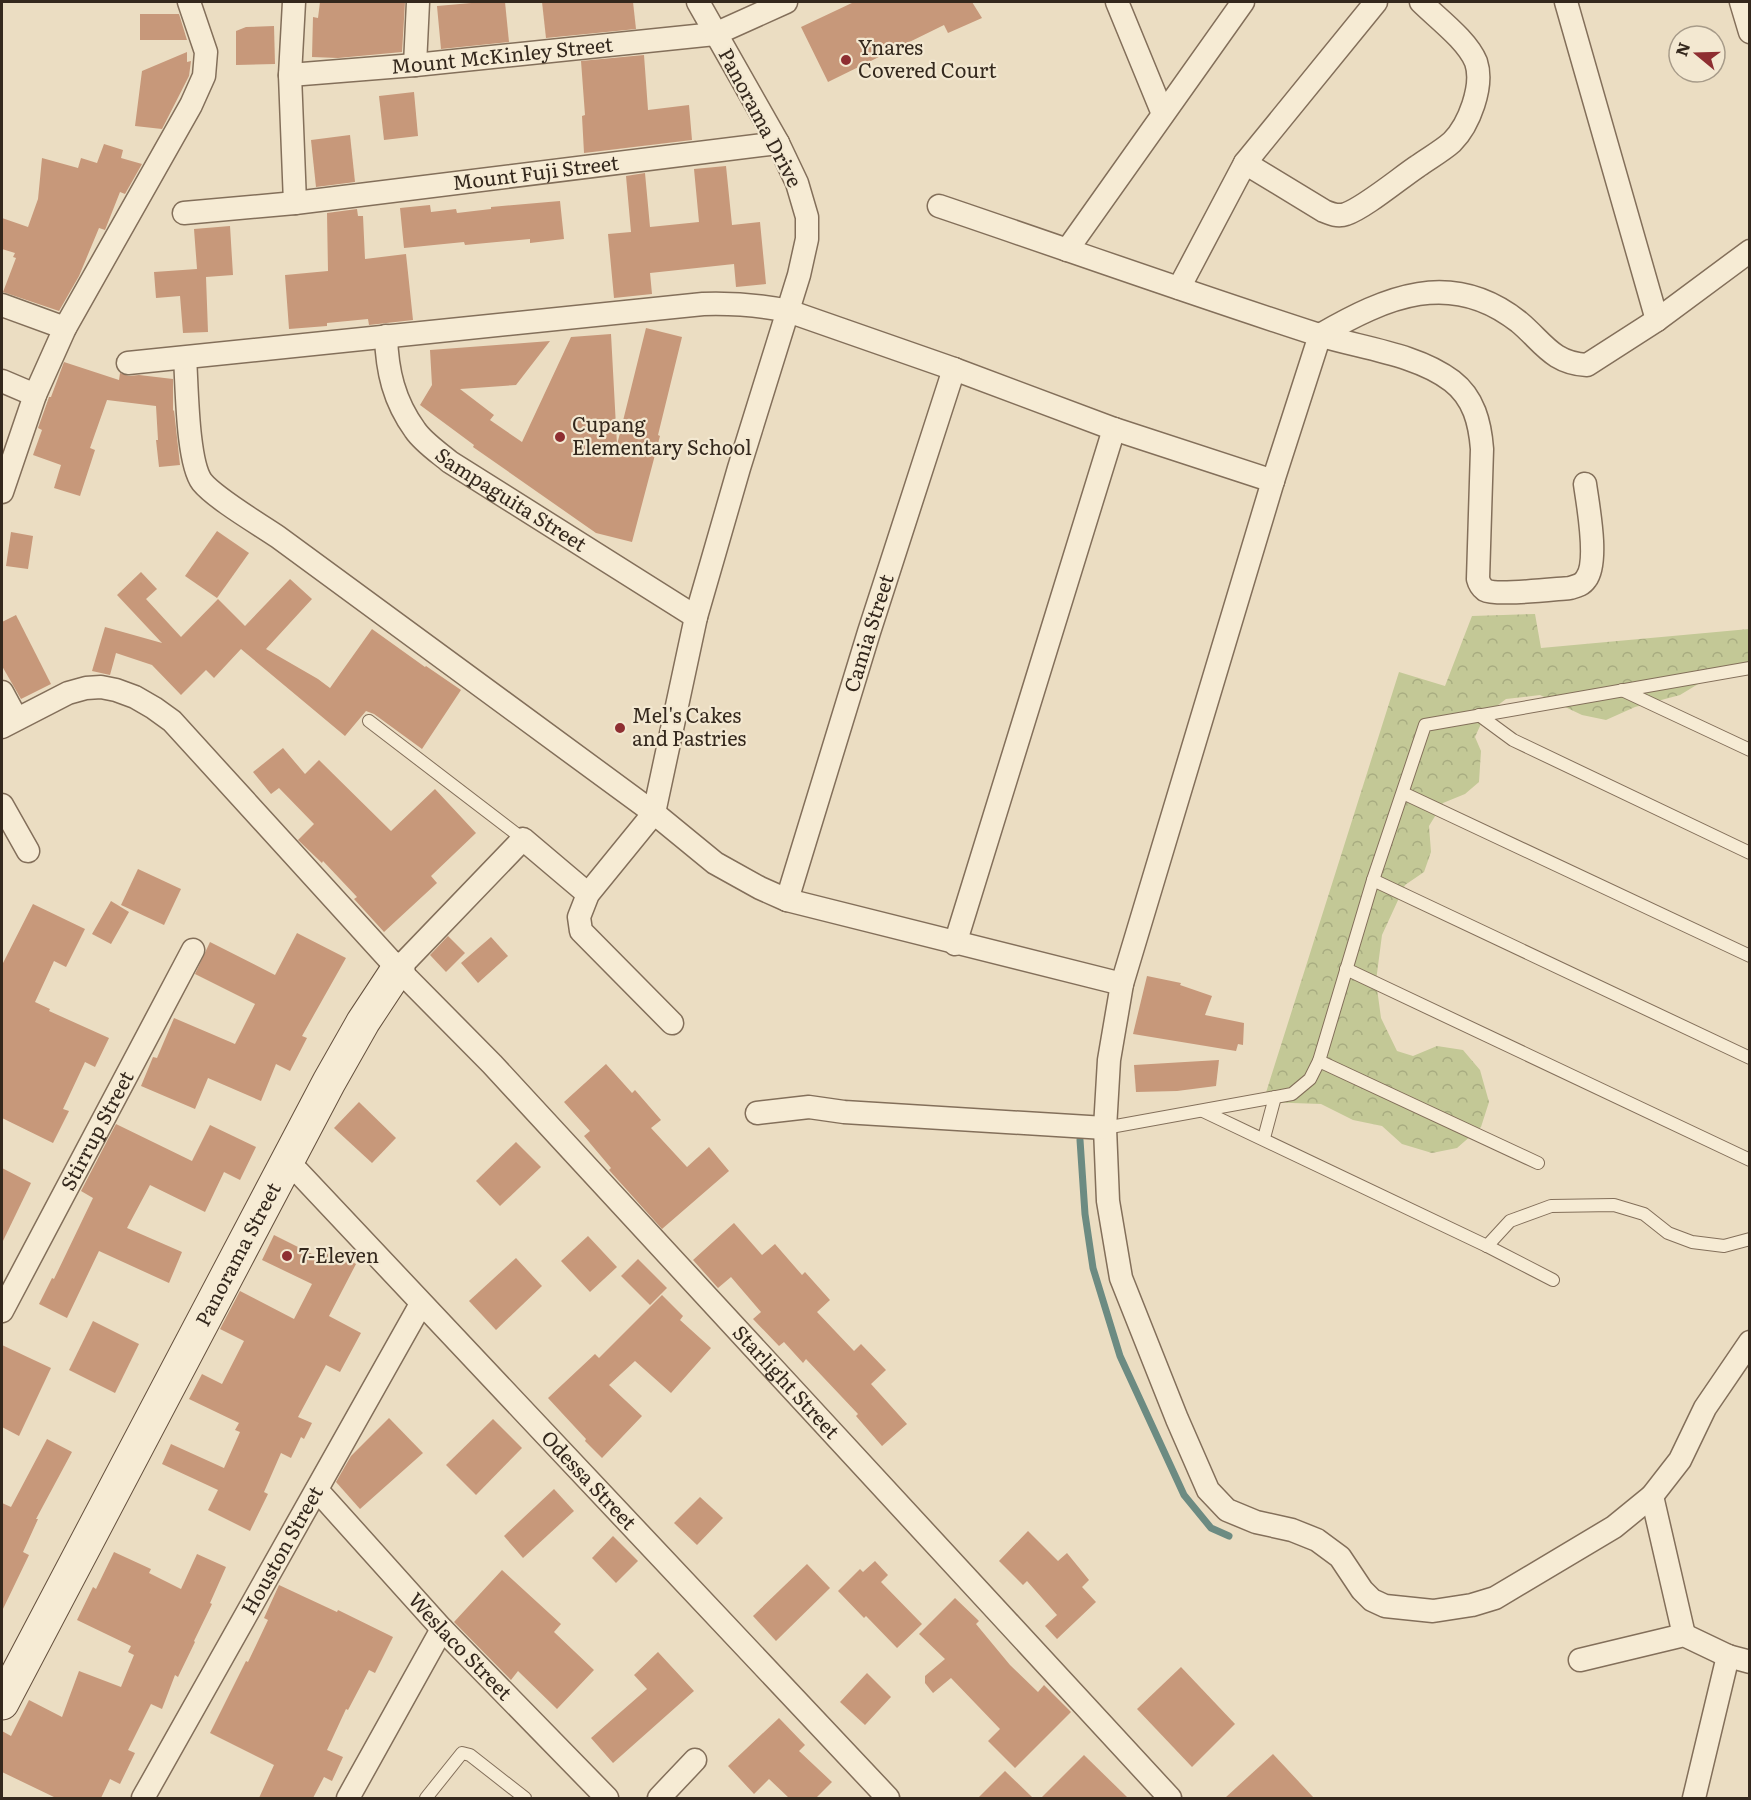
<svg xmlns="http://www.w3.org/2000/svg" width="1751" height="1800" viewBox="0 0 1751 1800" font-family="Literata,serif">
  <defs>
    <pattern id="forest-crowns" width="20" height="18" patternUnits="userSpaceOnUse" patternTransform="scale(1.5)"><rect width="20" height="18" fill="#c3c896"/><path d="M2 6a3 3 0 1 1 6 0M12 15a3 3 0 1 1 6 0" fill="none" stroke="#a8ac81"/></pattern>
  </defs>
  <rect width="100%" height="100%" fill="#ebddc2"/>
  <path fill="url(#forest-crowns)" d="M 1535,614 L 1541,648 L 1749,629 L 1750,675 L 1727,677 L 1713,675 L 1680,695 L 1635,707 L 1606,720 L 1582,715 L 1540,695 L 1506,699 L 1485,715 L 1475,737 L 1481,751 L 1479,782 L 1465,794 L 1443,803 L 1429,826 L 1431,852 L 1424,872 L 1405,885 L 1382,935 L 1376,981 L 1381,1018 L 1397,1051 L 1413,1056 L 1437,1046 L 1463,1050 L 1480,1070 L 1489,1102 L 1481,1127 L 1457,1148 L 1432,1153 L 1402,1144 L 1382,1126 L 1353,1120 L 1321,1104 L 1263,1102 L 1399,672 L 1445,686 L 1472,616 Z"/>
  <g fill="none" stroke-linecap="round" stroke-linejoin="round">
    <path stroke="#6c8b82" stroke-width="7" d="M 1080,1140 L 1085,1214 L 1093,1268 L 1120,1356 L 1184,1495 L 1211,1528 L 1229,1536"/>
  </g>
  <g fill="#c7987a">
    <path d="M 320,2 L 405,2 L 402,52 L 338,58 L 312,57 L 313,17 L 318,18 Z"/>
    <path d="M 483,2 L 505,2 L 509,42 L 441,49 L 437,6 Z"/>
    <path d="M 542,2 L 633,2 L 636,29 L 546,38 Z"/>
    <path d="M 854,2 L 972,2 L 982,18 L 948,33 L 944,25 L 828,82 L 801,27 Z"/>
    <path d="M 140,14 L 179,14 L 187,40 L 140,40 Z"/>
    <path d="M 274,26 L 275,64 L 236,65 L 236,31 L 246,27 Z"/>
    <path d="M 187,52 L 187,62 L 191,61 L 189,76 L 162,129 L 135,126 L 142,71 Z"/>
    <path d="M 644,55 L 648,110 L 689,105 L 692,140 L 584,153 L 582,116 L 585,115 L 581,61 Z"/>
    <path d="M 414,92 L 418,136 L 384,140 L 379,96 Z"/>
    <path d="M 350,135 L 355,182 L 316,187 L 311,140 Z"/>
    <path d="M 104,144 L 123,150 L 121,158 L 142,164 L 125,194 L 120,192 L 105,230 L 99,228 L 79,276 L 59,311 L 3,292 L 16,258 L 13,257 L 15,253 L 2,249 L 2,218 L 28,227 L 38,199 L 42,158 L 78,168 L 81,158 L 97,163 Z"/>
    <path d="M 726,166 L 732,225 L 760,222 L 766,284 L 736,287 L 734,264 L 650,273 L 652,294 L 614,298 L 608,234 L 631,232 L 626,176 L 645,173 L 650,227 L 699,222 L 694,169 Z"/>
    <path d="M 560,201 L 564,239 L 530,243 L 530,239 L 465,245 L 464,242 L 404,248 L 400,208 L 430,205 L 431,212 L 456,209 L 457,213 L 491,209 L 491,207 Z"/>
    <path d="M 357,209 L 358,216 L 363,216 L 365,259 L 406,254 L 413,320 L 369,325 L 368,319 L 327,323 L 327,326 L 289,329 L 285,275 L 328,271 L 327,213 Z"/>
    <path d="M 230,226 L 233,275 L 206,277 L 208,332 L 183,333 L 180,296 L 156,298 L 154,272 L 197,269 L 194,229 Z"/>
    <path d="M 646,328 L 682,337 L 658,435 L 660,436 L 632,542 L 596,533 L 473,447 L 474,445 L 420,405 L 432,385 L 430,350 L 550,341 L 516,385 L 460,389 L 494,415 L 490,420 L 522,442 L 571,337 L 611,334 L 617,445 Z"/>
    <path d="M 64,362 L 119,380 L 120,373 L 129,376 L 139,375 L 173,379 L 173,411 L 174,410 L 180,465 L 159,467 L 156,440 L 158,440 L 156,406 L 107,400 L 90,448 L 95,450 L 80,496 L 54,488 L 61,465 L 33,455 L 42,430 L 38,428 L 48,400 L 49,397 L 51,397 Z"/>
    <path d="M 217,531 L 249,553 L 217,598 L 185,576 Z"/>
    <path d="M 11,532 L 33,536 L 28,569 L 6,566 Z"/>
    <path d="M 141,572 L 157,589 L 146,599 L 181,637 L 218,599 L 245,626 L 290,579 L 312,599 L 266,649 L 318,679 L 330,688 L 372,629 L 425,667 L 426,666 L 461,690 L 422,749 L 374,714 L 366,711 L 345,736 L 241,649 L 214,678 L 206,670 L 181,695 L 152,665 L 116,653 L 110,675 L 92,671 L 105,627 L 162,643 L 117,595 Z"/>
    <path d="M 16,615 L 51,684 L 21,699 L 2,666 L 2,622 Z"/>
    <path d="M 283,748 L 305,774 L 319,760 L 391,831 L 435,789 L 476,833 L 431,876 L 437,883 L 384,932 L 354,899 L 357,897 L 323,861 L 322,863 L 298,840 L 314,824 L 279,788 L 271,794 L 253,772 Z"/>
    <path d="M 138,869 L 181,889 L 164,925 L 121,905 Z"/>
    <path d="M 111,901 L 129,912 L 111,944 L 92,934 Z"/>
    <path d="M 33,904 L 85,929 L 66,967 L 54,961 L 35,1002 L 50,1009 L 49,1011 L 109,1038 L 95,1067 L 85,1062 L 63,1109 L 69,1111 L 53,1143 L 2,1118 L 2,965 Z"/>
    <path d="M 297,933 L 346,958 L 302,1036 L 307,1038 L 290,1071 L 276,1064 L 261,1101 L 208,1078 L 195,1109 L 141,1086 L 153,1057 L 157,1058 L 174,1018 L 235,1044 L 255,1004 L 195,974 L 210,942 L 275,975 Z"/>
    <path d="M 448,936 L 465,953 L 446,972 L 430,955 Z"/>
    <path d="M 491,937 L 508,956 L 478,983 L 461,963 Z"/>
    <path d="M 1147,976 L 1181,983 L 1180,985 L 1212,996 L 1205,1015 L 1244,1023 L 1243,1045 L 1238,1044 L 1236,1051 L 1133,1034 Z"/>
    <path d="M 1219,1060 L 1216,1086 L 1177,1091 L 1136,1092 L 1134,1065 Z"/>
    <path d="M 606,1064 L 632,1093 L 635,1090 L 661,1120 L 651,1128 L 687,1167 L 709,1147 L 729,1171 L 662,1229 L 609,1170 L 611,1168 L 584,1136 L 590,1131 L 564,1102 Z"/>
    <path d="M 359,1102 L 396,1138 L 372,1163 L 334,1128 Z"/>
    <path d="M 116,1124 L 192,1161 L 210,1125 L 256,1147 L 240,1180 L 224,1172 L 205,1212 L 150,1185 L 127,1228 L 182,1252 L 169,1283 L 99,1251 L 67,1318 L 39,1304 L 52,1278 L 54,1279 L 93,1198 L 81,1191 Z"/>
    <path d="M 516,1142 L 541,1167 L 500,1206 L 476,1181 Z"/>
    <path d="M 2,1168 L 31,1183 L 2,1243 Z"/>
    <path d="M 734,1223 L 762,1255 L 775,1244 L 802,1275 L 805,1272 L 830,1300 L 817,1312 L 854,1351 L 861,1344 L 886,1370 L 871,1384 L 907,1424 L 882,1446 L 856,1416 L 858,1414 L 806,1359 L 803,1363 L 784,1342 L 779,1346 L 753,1319 L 761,1312 L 731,1277 L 718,1288 L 693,1260 Z"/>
    <path d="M 274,1235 L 324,1260 L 330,1250 L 356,1264 L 329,1316 L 361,1333 L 340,1372 L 326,1365 L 298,1417 L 312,1423 L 304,1439 L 301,1437 L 291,1458 L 281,1453 L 264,1492 L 268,1494 L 250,1531 L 208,1510 L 218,1490 L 162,1464 L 171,1444 L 224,1468 L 240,1432 L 235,1430 L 239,1423 L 189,1399 L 202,1374 L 222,1384 L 244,1341 L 220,1329 L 240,1291 L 294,1319 L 312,1284 L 262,1260 Z"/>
    <path d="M 588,1236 L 617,1267 L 590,1292 L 561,1261 Z"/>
    <path d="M 516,1258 L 542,1286 L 496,1330 L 469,1301 Z"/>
    <path d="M 638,1259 L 667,1288 L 650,1305 L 621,1276 Z"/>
    <path d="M 662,1295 L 683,1316 L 680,1320 L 711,1348 L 671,1393 L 635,1361 L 609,1385 L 642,1416 L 602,1458 L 585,1441 L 586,1439 L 548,1398 L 595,1354 L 599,1358 Z"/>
    <path d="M 93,1321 L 139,1344 L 115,1393 L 69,1370 Z"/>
    <path d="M 2,1345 L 51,1368 L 19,1436 L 2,1427 Z"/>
    <path d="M 389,1418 L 423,1453 L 360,1509 L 336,1482 L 351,1456 Z"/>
    <path d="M 493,1419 L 522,1448 L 476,1495 L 446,1465 Z"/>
    <path d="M 47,1439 L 72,1452 L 36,1519 L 38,1519 L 23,1552 L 29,1555 L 2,1611 L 2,1503 L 11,1507 Z"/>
    <path d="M 554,1489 L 574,1511 L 523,1558 L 504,1536 Z"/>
    <path d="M 700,1497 L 723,1518 L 697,1545 L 674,1523 Z"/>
    <path d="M 1028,1531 L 1058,1561 L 1067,1553 L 1089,1580 L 1082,1587 L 1096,1602 L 1057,1639 L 1045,1626 L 1057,1615 L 1027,1581 L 1023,1585 L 999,1561 Z"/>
    <path d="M 613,1536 L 638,1561 L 616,1583 L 592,1558 Z"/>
    <path d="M 114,1552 L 151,1569 L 149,1573 L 181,1589 L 197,1554 L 226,1567 L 210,1603 L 212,1604 L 194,1641 L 195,1642 L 178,1677 L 175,1675 L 162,1709 L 151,1704 L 128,1750 L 135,1753 L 120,1784 L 110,1779 L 101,1798 L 56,1798 L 2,1772 L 2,1731 L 11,1736 L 29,1700 L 62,1717 L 79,1671 L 121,1687 L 134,1655 L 128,1652 L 131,1646 L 77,1620 L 93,1587 L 96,1589 Z"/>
    <path d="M 875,1561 L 888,1575 L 881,1582 L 922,1624 L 897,1648 L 866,1616 L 864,1618 L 838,1591 L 860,1569 L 863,1572 Z"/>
    <path d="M 807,1564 L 830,1588 L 776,1641 L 753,1616 Z"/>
    <path d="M 502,1570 L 561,1624 L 554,1632 L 594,1670 L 557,1709 L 518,1671 L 511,1680 L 454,1622 Z"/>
    <path d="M 279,1585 L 337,1612 L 338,1610 L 393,1637 L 375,1673 L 369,1670 L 348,1710 L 346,1709 L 327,1750 L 343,1757 L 332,1781 L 324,1777 L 313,1798 L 259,1798 L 274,1765 L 210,1733 L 246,1661 L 248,1662 L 268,1620 L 264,1618 Z"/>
    <path d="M 955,1598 L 979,1621 L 976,1624 L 1010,1665 L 1038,1692 L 1044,1685 L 1071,1712 L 1015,1768 L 988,1741 L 1000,1729 L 951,1678 L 933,1693 L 925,1683 L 925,1676 L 945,1659 L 919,1634 Z"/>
    <path d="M 658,1652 L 694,1691 L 613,1763 L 591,1738 L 647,1689 L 634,1675 Z"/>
    <path d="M 1181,1667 L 1235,1724 L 1192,1767 L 1137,1709 Z"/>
    <path d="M 867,1673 L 891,1697 L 865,1725 L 840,1702 Z"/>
    <path d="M 779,1718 L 805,1745 L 799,1751 L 832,1782 L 816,1798 L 789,1798 L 769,1779 L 754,1794 L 728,1766 Z"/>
    <path d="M 1273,1754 L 1314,1798 L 1225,1798 Z"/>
    <path d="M 1084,1755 L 1128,1798 L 1041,1798 Z"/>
    <path d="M 1005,1771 L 1033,1798 L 978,1798 Z"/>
  </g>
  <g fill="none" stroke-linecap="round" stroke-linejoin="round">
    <defs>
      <g id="lane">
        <path d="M 1622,690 L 1750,750"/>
        <path d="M 1479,715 L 1513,740 L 1750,853"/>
        <path d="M 369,721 L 523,839"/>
        <path d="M 1403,793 L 1750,956"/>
        <path d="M 1373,880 L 1750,1058"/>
        <path d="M 1346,969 L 1750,1160"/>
        <path d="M 1319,1061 L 1538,1163"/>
        <path d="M 1203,1111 L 1487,1246 L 1553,1280"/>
        <path d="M 1105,1128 L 1292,1094 L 1310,1079 L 1319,1061 L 1373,880 L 1425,725 L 1750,668"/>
        <path d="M 1264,1138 L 1275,1097"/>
        <path d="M 1487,1246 L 1510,1221 L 1551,1206 L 1614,1205 L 1644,1214 L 1668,1233 L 1692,1242 L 1724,1246 L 1750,1239"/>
        <path d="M 426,1798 L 462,1753 L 470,1755 L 525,1798"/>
      </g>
      <g id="street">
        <path d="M 294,2 L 290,75 L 295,203"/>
        <path d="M 1117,2 L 1163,114"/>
        <path d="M 1566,2 L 1657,320"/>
        <path d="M 1741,2 L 1750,32"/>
        <path d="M 415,65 L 418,2"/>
        <path id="s1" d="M 290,75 L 415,65 L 715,34 L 786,2"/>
        <path d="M 1245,163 L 1324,211 C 1331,214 1338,217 1346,214 C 1364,208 1400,178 1418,166 C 1429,158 1442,151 1452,142 C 1469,125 1484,86 1476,62 C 1467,40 1437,18 1421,2"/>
        <path d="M 939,206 C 1066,249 1192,294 1319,335 C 1361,348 1417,354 1452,381 C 1474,398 1480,423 1482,449 L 1478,579 C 1479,583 1481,587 1485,590 C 1496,596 1555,589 1570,588 C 1577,586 1582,585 1586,579 C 1599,562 1588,506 1585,484"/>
        <path id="s2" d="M 184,213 L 295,203 L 778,143"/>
        <path d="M 1067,250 L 1243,2"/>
        <path d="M 1750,251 L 1657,320 L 1587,365 C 1552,363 1543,342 1519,322 C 1451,268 1386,297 1320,335 L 1273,481 L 1122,984 L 1109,1060 L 1105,1128 L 1108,1201 L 1121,1278 L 1177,1419 L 1208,1490 L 1227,1510 L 1256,1522 L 1292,1530 L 1317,1540 L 1340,1557 L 1362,1590 L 1372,1600 L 1385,1606 L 1433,1611 L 1472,1605 L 1495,1598 L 1614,1527 L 1652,1496 L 1680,1460 L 1705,1408 L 1750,1342"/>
        <path d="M 1179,288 L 1245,163 L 1376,2"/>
        <path d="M 2,305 L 65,328"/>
        <path id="s3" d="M 386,336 C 387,371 394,401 415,430 C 423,442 438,452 450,462 L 696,617"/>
        <path d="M 185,358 C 187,385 187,462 202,482 C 216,499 259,524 278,537 L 654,813 L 715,863 L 760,888 L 787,900 L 1122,984"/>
        <path d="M 128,363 L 703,304 C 733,303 759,305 788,311 L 954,369 L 1114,429 L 1273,481"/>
        <path d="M 2,381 L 35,395"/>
        <path d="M 2,492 L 35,395 L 65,328 L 191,105 L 204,76 L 206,52 L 189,2"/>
        <path d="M 2,692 L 16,718"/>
        <path id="s4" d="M 2,727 L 68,693 L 86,688 L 101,687 L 116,690 L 135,697 L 154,708 L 172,721 L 398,969 L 492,1064 L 1170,1798"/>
        <path d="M 2,805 L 28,851"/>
        <path id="s5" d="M 787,900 L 869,632 L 954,369"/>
        <path d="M 955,944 L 1114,429"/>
        <path d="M 398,969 L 523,839 L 588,894"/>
        <path d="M 672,1023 L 581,931 L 579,917 L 588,894 L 654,813 L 696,617 L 739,468 L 799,275 L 807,239 L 807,217 L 797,183 L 778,143 L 698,2"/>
        <path d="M 757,1113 L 809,1107 L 844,1112 L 1105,1128"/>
        <path id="s6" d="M 287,1160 L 888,1798"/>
        <path id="s7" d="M 2,1311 L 193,950"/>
        <path id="s8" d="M 317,1490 L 442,1629 L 607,1798"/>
        <path d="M 1652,1496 L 1684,1635"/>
        <path d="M 1580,1660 L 1684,1635 L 1728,1656 L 1750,1662"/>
        <path id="s9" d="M 143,1798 L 421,1304"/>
        <path d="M 348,1798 L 442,1629"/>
        <path d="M 659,1798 L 695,1760"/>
        <path d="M 1694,1798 L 1728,1656"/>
      </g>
      <g id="secondary">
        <path id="s10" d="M 2,1703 L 329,1082 L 363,1022 L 398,969"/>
      </g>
    </defs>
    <use href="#lane" stroke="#836f5a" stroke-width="14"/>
    <use href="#street" stroke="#836f5a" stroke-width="25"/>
    <use href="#secondary" stroke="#65503d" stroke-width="35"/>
    <use href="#lane" stroke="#f6ebd4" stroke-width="12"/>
    <use href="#street" stroke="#f6ebd4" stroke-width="22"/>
    <use href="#secondary" stroke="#f6ebd4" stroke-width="33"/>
  </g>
  <g fill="#8e2e31" stroke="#f3e8d1" stroke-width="2">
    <circle cx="846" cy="60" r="6"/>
    <circle cx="560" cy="437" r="6"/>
    <circle cx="620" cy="728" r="6"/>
    <circle cx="287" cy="1256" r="6"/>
  </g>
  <g text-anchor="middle" stroke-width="4.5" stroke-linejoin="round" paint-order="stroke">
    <g font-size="20" fill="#34281d" stroke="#f3e8d1" text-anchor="start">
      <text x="858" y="55">Ynares<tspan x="858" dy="23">Covered Court</tspan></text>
      <text x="572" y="432">Cupang<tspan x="572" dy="23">Elementary School</tspan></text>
      <text x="632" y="723">Mel's Cakes<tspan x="632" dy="23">and Pastries</tspan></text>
      <text x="299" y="1263">7-Eleven</text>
    </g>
    <g font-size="20" fill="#34281d" stroke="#f3e8d1">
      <text dy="7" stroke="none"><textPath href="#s1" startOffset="213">Mount McKinley Street</textPath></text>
      <text transform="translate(760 118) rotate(62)" y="7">Panorama Drive</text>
      <text dy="7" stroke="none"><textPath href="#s2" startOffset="354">Mount Fuji Street</textPath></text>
      <text dy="7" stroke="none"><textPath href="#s3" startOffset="219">Sampaguita Street</textPath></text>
      <text dy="7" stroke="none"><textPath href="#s5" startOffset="279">Camia Street</textPath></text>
      <text dy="7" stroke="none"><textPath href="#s7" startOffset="204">Stirrup Street</textPath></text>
      <text dy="7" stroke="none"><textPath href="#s10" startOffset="507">Panorama Street</textPath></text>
      <text dy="7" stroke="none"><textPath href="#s4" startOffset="1090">Starlight Street</textPath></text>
      <text dy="7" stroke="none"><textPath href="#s6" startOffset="440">Odessa Street</textPath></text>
      <text dy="7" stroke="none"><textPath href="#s9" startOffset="284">Houston Street</textPath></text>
      <text dy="7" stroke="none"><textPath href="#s8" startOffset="212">Weslaco Street</textPath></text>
    </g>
  </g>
  <rect width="1751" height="1800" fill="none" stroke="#34281d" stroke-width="6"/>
  <g transform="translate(1697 54) rotate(289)"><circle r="28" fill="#f3e8d1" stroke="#a79b89" stroke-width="1.5"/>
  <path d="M0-4.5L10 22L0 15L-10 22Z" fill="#8e2e31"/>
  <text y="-9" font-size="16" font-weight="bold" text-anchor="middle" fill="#34281d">N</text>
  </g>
</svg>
